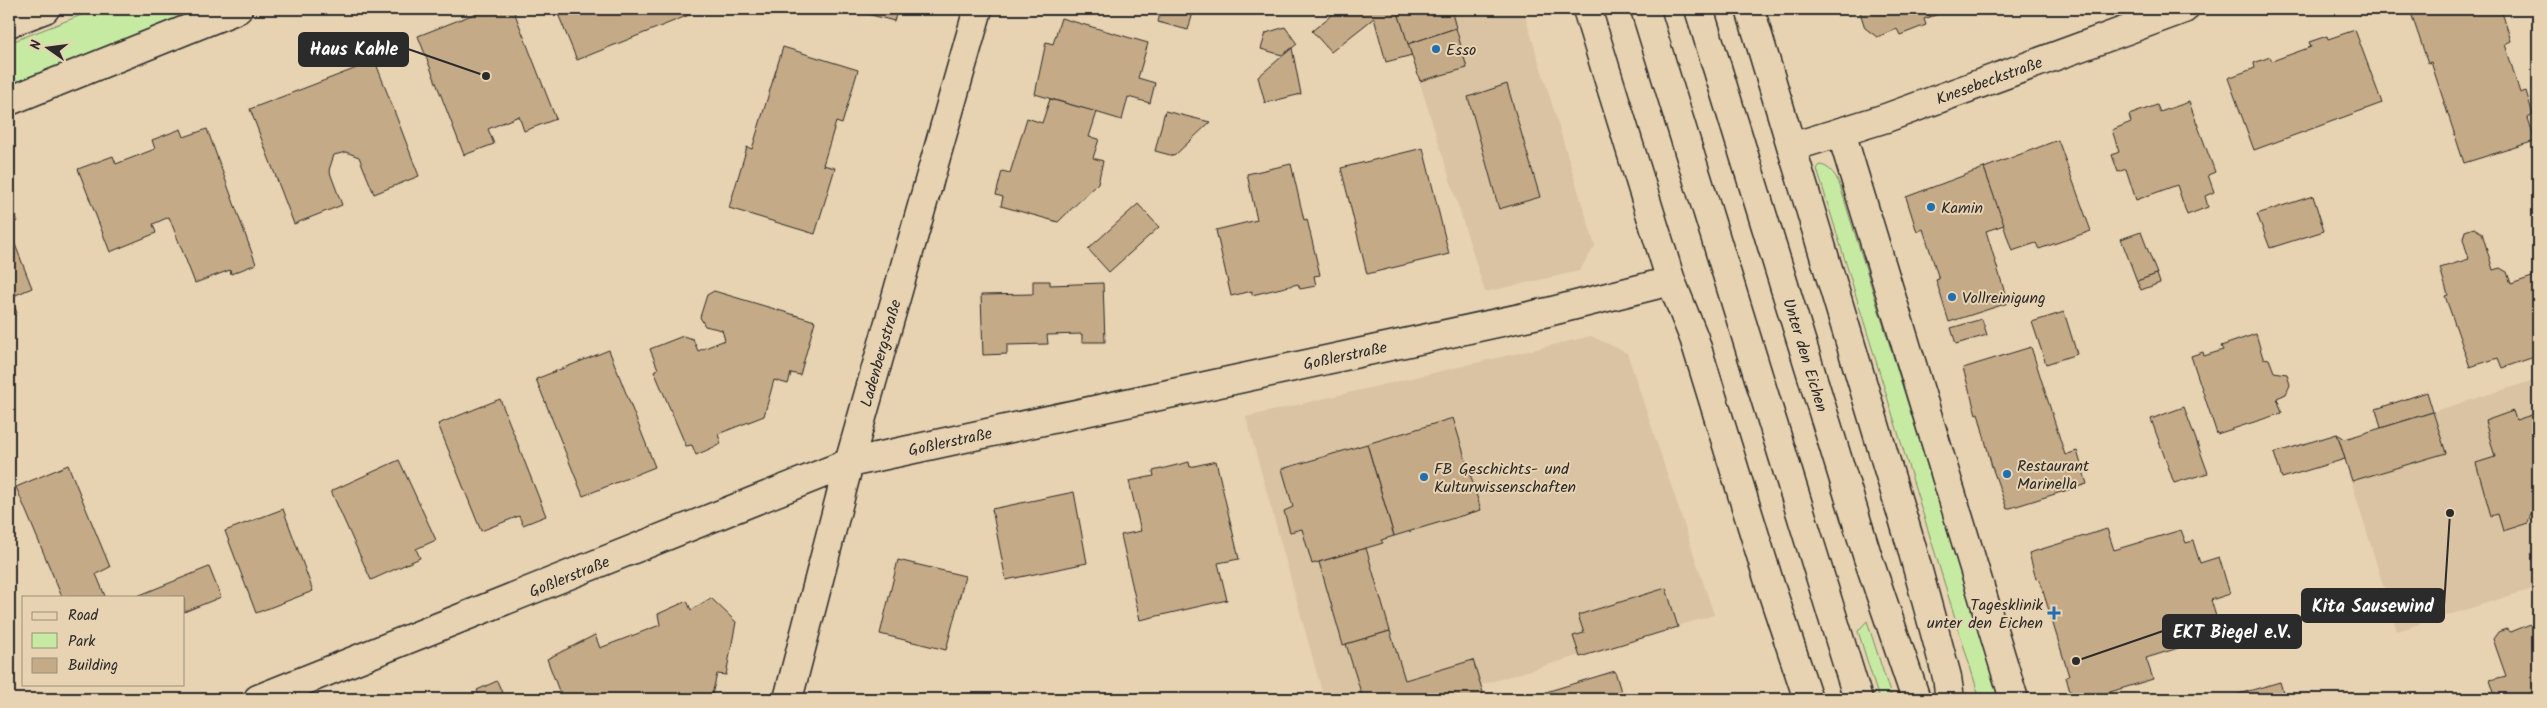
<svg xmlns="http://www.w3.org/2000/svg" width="2547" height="708" viewBox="0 0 2547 708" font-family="Kalam,sans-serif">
  <rect width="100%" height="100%" fill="#e7d2b1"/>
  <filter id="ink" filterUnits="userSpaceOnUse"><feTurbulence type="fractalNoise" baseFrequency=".02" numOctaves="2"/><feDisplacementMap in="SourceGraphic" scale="10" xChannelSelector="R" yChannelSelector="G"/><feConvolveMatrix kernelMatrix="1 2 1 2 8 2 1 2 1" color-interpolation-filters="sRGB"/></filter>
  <g filter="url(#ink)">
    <g fill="#d9c3a2">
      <path d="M 1397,9 L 1523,9 L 1595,246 L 1579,271 L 1485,292 Z"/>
      <path d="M 1591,336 L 1627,353 L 1714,615 L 1434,699 L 1324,699 L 1246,417 Z"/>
      <path d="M 2538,379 L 2538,587 L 2397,631 L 2337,434 L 2345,439 Z"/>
    </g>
    <g fill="#c7eaa3" stroke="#798a67">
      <path d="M 97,9 L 198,9 L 9,85 L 9,43 Z"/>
      <path d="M 1820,165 C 1830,166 1837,177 1840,186 L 2000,699 L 1980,699 L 1817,169 Z"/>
      <path d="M 1867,621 L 1892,699 L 1879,699 L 1858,631 Z"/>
    </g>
    <g fill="#c5aa87" stroke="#2b2b2b">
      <path d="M 487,9 L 513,9 L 556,119 L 524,131 L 519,116 L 488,129 L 494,144 L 464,155 L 418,36 Z"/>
      <path d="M 556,9 L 704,9 L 577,60 Z"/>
      <path d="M 849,9 L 898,9 L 894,21 Z"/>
      <path d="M 1161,9 L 1194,9 L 1188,30 L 1158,22 Z"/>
      <path d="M 1339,9 L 1397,9 L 1412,55 L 1386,62 L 1374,18 L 1331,52 L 1312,31 Z"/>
      <path d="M 1397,9 L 1451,9 L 1456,28 L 1408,44 Z"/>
      <path d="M 1859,9 L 1927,9 L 1930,17 L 1924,19 L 1926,25 L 1900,35 L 1897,29 L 1877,37 L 1865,28 Z"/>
      <path d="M 1927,9 L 1952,9 L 1930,17 Z"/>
      <path d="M 2413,9 L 2501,9 L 2511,41 L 2505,44 L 2520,93 L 2526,91 L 2533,115 L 2528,118 L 2535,141 L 2464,163 L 2431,62 L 2428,63 L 2410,10 Z"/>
      <path d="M 1061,18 L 1148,43 L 1138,78 L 1155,83 L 1150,103 L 1128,97 L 1122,120 L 1035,94 L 1046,42 L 1053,44 Z"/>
      <path d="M 1285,27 L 1297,44 L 1292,48 L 1282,55 L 1261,49 L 1266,33 Z"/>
      <path d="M 1456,28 L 1467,68 L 1420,81 L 1408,44 Z"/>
      <path d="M 2355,30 L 2382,103 L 2254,150 L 2228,78 L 2255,68 L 2254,63 L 2270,57 L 2272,61 L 2311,47 L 2309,42 L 2327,36 L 2328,39 Z"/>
      <path d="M 783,47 L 858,70 L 842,124 L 836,122 L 823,165 L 835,168 L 815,234 L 729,208 L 747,147 L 752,149 Z"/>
      <path d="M 1292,48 L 1301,94 L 1265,103 L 1258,77 Z"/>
      <path d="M 375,61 L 419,176 L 374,194 L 359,157 L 346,152 L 334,155 L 329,170 L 342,205 L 294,224 L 250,109 Z"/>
      <path d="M 1507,84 L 1540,197 L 1499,209 L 1468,97 Z"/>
      <path d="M 1050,99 L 1097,112 L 1089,137 L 1099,139 L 1093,158 L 1103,161 L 1098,183 L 1058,222 L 1001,206 L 1003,197 L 996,195 L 1002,171 L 1010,173 L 1027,118 L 1042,123 Z"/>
      <path d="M 2189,102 L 2215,172 L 2208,175 L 2214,192 L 2205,196 L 2208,207 L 2187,215 L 2177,185 L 2136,200 L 2126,169 L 2118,172 L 2112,155 L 2119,152 L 2112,130 L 2131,122 L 2129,115 L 2157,105 L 2160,112 Z"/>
      <path d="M 1165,111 L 1210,122 L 1174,156 L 1155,151 Z"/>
      <path d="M 181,129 L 184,137 L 207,129 L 256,264 L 231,274 L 230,270 L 195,283 L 169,217 L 153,224 L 156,233 L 110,252 L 78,169 L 113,156 L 116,164 L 155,149 L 152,140 Z"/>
      <path d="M 2058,140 L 2091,231 L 2039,249 L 2036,243 L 2012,251 L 1984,168 Z"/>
      <path d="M 1423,148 L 1449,254 L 1367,274 L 1341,168 Z"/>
      <path d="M 1291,164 L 1304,220 L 1307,219 L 1320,275 L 1314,276 L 1316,286 L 1300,289 L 1298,284 L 1252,295 L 1252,291 L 1231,296 L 1216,230 L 1257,220 L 1247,174 Z"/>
      <path d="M 1984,168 L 2004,225 L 1986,231 L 2008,303 L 1949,322 L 1936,280 L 1939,279 L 1923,229 L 1917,232 L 1906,197 Z"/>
      <path d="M 2313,196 L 2324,231 L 2270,248 L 2257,214 Z"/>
      <path d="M 9,198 L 18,221 L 9,224 Z"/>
      <path d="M 1138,204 L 1159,227 L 1109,272 L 1088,249 Z"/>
      <path d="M 2474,228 L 2482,233 L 2493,270 L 2500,268 L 2507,272 L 2511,284 L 2538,275 L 2538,351 L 2533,353 L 2534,357 L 2502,368 L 2498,358 L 2470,367 L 2445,296 L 2448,295 L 2440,268 L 2469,259 L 2463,239 L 2465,231 Z"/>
      <path d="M 9,229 L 32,288 L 11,297 L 17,313 L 9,317 Z"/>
      <path d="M 2141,232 L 2157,274 L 2137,281 L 2121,239 Z"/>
      <path d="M 2157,274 L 2160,283 L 2141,290 L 2137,281 Z"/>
      <path d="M 1033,281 L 1050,281 L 1050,285 L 1103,283 L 1105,342 L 1082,342 L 1082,334 L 1047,335 L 1048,344 L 1007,345 L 1007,354 L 983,355 L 981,295 L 1033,294 Z"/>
      <path d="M 714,291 L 815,321 L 800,375 L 791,373 L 788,384 L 774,380 L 764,416 L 718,434 L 721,444 L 696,455 L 692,445 L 686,446 L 654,371 L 658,369 L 650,349 L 683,336 L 693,339 L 698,351 L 725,340 L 722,330 L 705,326 L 700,317 L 707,295 Z"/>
      <path d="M 2064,312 L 2077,354 L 2046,364 L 2032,322 Z"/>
      <path d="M 1982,319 L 1987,335 L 1956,344 L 1951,328 Z"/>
      <path d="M 2256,334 L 2263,358 L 2269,359 L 2274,372 L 2287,374 L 2290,385 L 2286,394 L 2277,398 L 2282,413 L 2217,434 L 2191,356 L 2203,352 L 2204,356 L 2223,350 L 2221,346 Z"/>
      <path d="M 2031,347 L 2065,455 L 2077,451 L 2087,484 L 2007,509 L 1992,467 L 1978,413 L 1976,414 L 1963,368 Z"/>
      <path d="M 609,350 L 655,467 L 583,496 L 536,379 Z"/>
      <path d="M 2427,392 L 2433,412 L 2381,428 L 2376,409 Z"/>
      <path d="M 500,399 L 546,516 L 523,525 L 519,516 L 481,531 L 438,424 Z"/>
      <path d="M 2184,407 L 2208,473 L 2174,483 L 2151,419 Z"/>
      <path d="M 2513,411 L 2516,420 L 2538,413 L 2538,511 L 2531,513 L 2528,523 L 2503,531 L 2498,514 L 2491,516 L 2476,463 L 2495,457 L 2485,421 Z"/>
      <path d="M 2433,412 L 2446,453 L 2352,481 L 2337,434 L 2345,439 Z"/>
      <path d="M 1453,418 L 1481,510 L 1394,536 L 1367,444 Z"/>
      <path d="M 2337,434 L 2345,459 L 2282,478 L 2274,453 Z"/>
      <path d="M 1367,444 L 1394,536 L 1381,540 L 1383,543 L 1312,564 L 1302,529 L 1290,532 L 1284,511 L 1293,507 L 1282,469 Z"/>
      <path d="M 399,460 L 436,540 L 416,549 L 420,558 L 371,580 L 331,491 Z"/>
      <path d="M 1216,461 L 1239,559 L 1218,563 L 1227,600 L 1140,620 L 1121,535 L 1141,531 L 1129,481 L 1154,476 L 1153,471 L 1189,462 L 1190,467 Z"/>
      <path d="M 68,465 L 110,567 L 96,574 L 105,596 L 102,597 L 62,597 L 16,487 Z"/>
      <path d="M 1074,492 L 1087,563 L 1006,580 L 992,509 Z"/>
      <path d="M 283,509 L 313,591 L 256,613 L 225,531 Z"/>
      <path d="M 2107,529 L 2114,550 L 2181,530 L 2186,543 L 2193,541 L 2200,563 L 2219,557 L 2230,594 L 2211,600 L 2218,623 L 2210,626 L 2214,637 L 2146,658 L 2153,679 L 2087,699 L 2072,699 L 2066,677 L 2069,676 L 2039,578 L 2036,579 L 2029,553 Z"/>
      <path d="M 1366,548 L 1390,631 L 1343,645 L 1319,562 Z"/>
      <path d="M 898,560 L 965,576 L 946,650 L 880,634 Z"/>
      <path d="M 209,567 L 221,597 L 184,612 L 184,597 L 135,597 Z"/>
      <path d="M 1666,588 L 1678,627 L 1580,657 L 1573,636 L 1584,633 L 1578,615 Z"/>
      <path d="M 711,598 L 736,622 L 726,675 L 717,674 L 711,699 L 562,699 L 547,659 L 595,635 L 600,648 L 660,625 L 658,614 L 687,601 L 691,610 Z"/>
      <path d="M 2538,621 L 2538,691 L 2510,699 L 2496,699 L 2490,680 L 2506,676 L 2493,639 L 2498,632 L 2506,629 L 2511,632 Z"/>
      <path d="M 1390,631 L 1405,680 L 1473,660 L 1485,699 L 1363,699 L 1346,644 Z"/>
      <path d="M 1615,671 L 1623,699 L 1548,699 L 1546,692 Z"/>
      <path d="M 497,681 L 505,699 L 478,699 L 481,698 L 477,690 Z"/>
      <path d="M 2280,682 L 2285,699 L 2221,699 Z"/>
      <path d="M 2538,691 L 2538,699 L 2510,699 Z"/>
      <path d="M 870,696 L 884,699 L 869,699 Z"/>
    </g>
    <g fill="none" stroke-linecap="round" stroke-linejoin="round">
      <defs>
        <g id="minor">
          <path d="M 1841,132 L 2014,699"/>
          <path d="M 1792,147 L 1886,118 L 2184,9"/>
          <path d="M 258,699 L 849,463 L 1548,312 L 1671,281"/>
          <path d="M 788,699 L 849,463 L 978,9"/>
        </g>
        <g id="secondary">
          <path d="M 9,23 L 45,9"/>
          <path d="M 9,101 L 238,9"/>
        </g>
        <g id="primary">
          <path d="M 1587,9 L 1671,281 L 1694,338 L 1771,588 L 1808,699"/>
          <path d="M 1645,9 L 1858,699"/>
          <path d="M 1699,9 L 1868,558 L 1916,699"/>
          <path d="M 1750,9 L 1911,545 L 1947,677 L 1950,699"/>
        </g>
      </defs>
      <use href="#minor" stroke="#2b2b2b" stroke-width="31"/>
      <use href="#secondary" stroke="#2b2b2b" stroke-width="31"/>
      <use href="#primary" stroke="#2b2b2b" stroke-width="31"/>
      <use href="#minor" stroke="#e7d2b1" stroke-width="28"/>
      <use href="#secondary" stroke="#e7d2b1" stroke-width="28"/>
      <use href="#primary" stroke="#e7d2b1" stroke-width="28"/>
    </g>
  </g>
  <g fill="#1f6fb2" stroke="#e7d2b1" stroke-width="2">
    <circle cx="1436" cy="49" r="5"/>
    <circle cx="1931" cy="207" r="5"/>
    <circle cx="1952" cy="297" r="5"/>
    <circle cx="2007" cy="474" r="5"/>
    <circle cx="1424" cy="477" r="5"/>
    <path d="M2051.5 605.5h5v5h5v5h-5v5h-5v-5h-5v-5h5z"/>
  </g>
  <g text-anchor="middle" stroke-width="4" stroke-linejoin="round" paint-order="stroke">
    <g font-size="16" fill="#2b2b2b" stroke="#e7d2b1" text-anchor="start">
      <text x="1446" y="55">Esso</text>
      <text x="1941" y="213">Kamin</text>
      <text x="1962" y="303">Vollreinigung</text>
      <text x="2017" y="471">Restaurant<tspan x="2017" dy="18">Marinella</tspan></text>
      <text x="1434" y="474">FB Geschichts- und<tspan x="1434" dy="18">Kulturwissenschaften</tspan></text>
      <text x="2043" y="610" text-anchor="end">Tagesklinik<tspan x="2043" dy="18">unter den Eichen</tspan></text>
    </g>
    <g font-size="16" fill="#2b2b2b" stroke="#e7d2b1">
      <text transform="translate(1989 80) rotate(-20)" y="6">Knesebeckstraße</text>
      <text transform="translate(880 353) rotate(-74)" y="6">Ladenbergstraße</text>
      <text transform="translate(1345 355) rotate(-12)" y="6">Goßlerstraße</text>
      <text transform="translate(1806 355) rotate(73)" y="6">Unter den Eichen</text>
      <text transform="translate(950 441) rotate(-12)" y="6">Goßlerstraße</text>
      <text transform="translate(569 576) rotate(-22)" y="6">Goßlerstraße</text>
    </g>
  </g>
  <path fill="none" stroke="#2b2b2b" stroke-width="2" d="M486 76L408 49M2450 513L2444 606M2076 661L2163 631"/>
  <g fill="#2b2b2b" stroke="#e7d2b1" stroke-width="2">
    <circle cx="486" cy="76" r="5"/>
    <circle cx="2450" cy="513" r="5"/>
    <circle cx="2076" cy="661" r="5"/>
  </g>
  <g fill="#2b2b2b" stroke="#2b2b2b" stroke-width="2">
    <rect x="299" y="33" width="109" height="33" rx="5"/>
    <rect x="2302" y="589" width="142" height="33" rx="5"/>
    <rect x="2163" y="615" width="138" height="33" rx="5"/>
  </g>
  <g font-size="18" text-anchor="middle" font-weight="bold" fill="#fff">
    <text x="354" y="55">Haus Kahle</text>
    <text x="2373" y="612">Kita Sausewind</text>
    <text x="2232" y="638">EKT Biegel e.V.</text>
  </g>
  <rect width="2547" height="708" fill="none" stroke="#e7d2b1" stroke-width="30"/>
  <rect x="15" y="15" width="2517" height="678" fill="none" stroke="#2b2b2b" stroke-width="2" filter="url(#ink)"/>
  <rect x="22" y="596" width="162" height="90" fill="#e7d2b1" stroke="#9c8f7b"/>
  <rect x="32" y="612" width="25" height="8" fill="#e7d2b1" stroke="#9c8f7b"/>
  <text x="68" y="620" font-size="15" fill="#2b2b2b">Road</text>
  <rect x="32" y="633" width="25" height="15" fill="#c7eaa3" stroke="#9c8f7b"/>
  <text x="68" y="646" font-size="15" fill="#2b2b2b">Park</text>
  <rect x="32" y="658" width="25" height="15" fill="#c5aa87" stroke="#9c8f7b"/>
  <text x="68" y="670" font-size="15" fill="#2b2b2b">Building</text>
  <g transform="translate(48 48) rotate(284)" stroke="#e7d2b1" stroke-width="4" paint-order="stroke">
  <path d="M0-4L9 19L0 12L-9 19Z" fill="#2b2b2b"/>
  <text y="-8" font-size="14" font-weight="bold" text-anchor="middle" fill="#2b2b2b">N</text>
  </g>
</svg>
